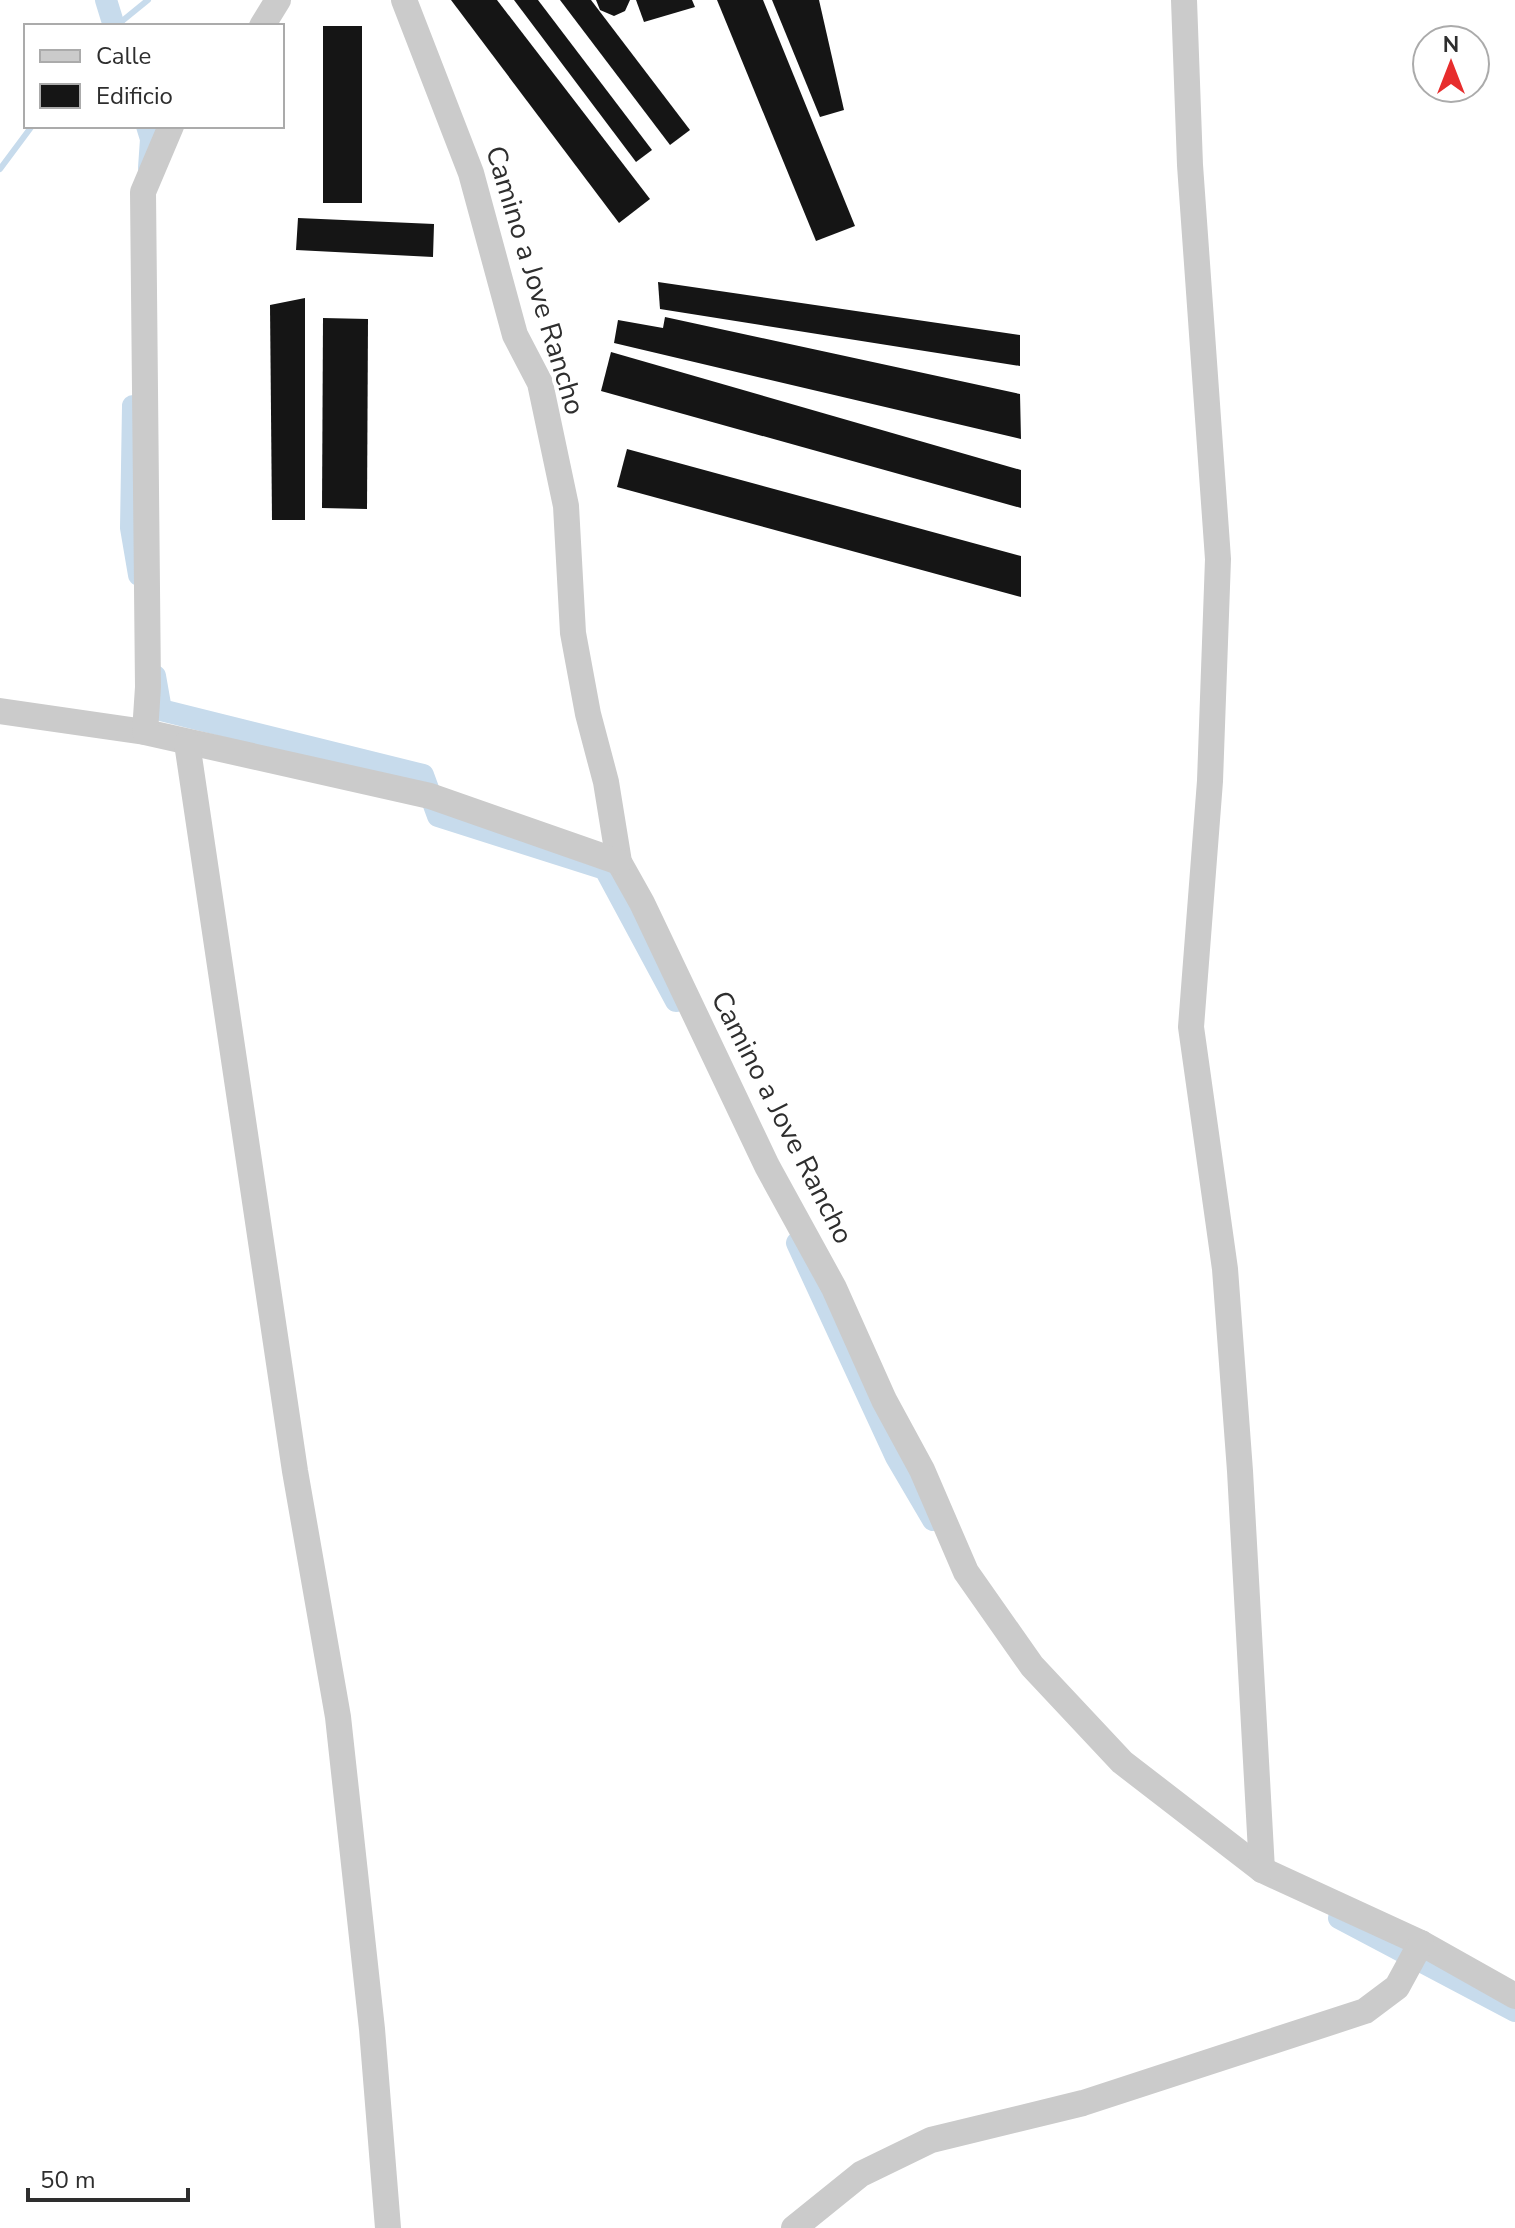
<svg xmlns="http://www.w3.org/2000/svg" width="1515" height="2228" viewBox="0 0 1515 2228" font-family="'Nunito Sans',sans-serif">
  <rect width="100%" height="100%" fill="#fff"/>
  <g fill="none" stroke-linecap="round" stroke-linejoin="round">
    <g stroke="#c7dbec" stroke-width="6">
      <path d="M 116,26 L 148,0"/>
      <path d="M 0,169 L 32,126"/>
    </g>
    <g stroke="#c7dbec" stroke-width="22">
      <path d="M 106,0 L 114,26"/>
      <path d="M 147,126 L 151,139 L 149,168"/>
      <path d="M 133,406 L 131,528 L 139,575"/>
      <path d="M 155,676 L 161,710 L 423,775 L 438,816 L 605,869 L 676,1001"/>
      <path d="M 797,1243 L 896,1457 L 933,1520"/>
      <path d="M 1339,1918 L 1515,2011"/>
    </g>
  </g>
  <g fill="#151515">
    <path d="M 451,0 L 497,0 L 650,199 L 619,223 Z"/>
    <path d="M 514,0 L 538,0 L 652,150 L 636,162 Z"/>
    <path d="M 560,0 L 591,0 L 690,130 L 670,145 Z"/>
    <path d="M 596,0 L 630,0 L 625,11 L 614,16 L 600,10 Z"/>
    <path d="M 636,0 L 692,0 L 695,7 L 644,22 Z"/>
    <path d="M 717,0 L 763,0 L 855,226 L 816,241 Z"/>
    <path d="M 772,0 L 819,0 L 844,110 L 820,117 Z"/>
    <rect x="323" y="26" width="39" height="177"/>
    <path d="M 298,218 L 434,224 L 433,257 L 296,250 Z"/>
    <path d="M 658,282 L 1020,335 L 1020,366 L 660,309 Z"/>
    <path d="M 305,298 L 305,520 L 272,520 L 270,305 Z"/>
    <path d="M 665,317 L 1020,394 L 1021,439 L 614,343 L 618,320 L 663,328 Z"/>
    <path d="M 323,318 L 368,319 L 367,509 L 322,508 Z"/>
    <path d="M 611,352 L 1021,470 L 1021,508 L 601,391 Z"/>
    <path d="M 627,449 L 1021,556 L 1021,597 L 617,487 Z"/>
  </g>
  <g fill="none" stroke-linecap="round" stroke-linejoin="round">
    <g stroke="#cbcbcb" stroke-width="26">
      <path d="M 404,0 L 471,173 L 515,335 L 540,383 L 566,506 L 573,633 L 588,714 L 606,782 L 619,862 L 642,903 L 767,1166 L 834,1288 L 884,1400 L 922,1470 L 966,1572 L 1032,1666 L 1122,1762 L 1262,1870 L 1421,1943 L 1515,1996"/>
      <path d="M 1184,0 L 1190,165 L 1218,559 L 1210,781 L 1191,1027 L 1225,1269 L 1240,1471 L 1262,1870"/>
      <path d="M 262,26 L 278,0"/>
      <path d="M 0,711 L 145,732 L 430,796 L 619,862"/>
      <path d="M 145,732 L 148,687 L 143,192 L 171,126"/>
      <path d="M 187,743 L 295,1471 L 338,1717 L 372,2029 L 388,2228"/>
      <path d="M 794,2228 L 861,2174 L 931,2140 L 1083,2103 L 1365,2011 L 1397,1987 L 1421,1943"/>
    </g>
  </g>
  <g text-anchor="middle" stroke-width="8" stroke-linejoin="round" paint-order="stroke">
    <g font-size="28" fill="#2e2e2e" stroke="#fff">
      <text transform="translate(536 280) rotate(73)" y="10">Camino a Jove Rancho</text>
      <text transform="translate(783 1117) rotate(63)" y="10">Camino a Jove Rancho</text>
    </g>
  </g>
  <rect x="24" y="24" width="260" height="104" fill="#ffffff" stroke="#ababab" stroke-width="2"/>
  <rect x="40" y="50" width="40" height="12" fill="#cbcbcb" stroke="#ababab" stroke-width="2"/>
  <text x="96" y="64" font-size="24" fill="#2e2e2e">Calle</text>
  <rect x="40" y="84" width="40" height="24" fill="#151515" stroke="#ababab" stroke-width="2"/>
  <text x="96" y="104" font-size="24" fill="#2e2e2e">Edificio</text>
  <g transform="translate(1451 64)"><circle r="38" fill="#ffffff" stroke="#ababab" stroke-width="2"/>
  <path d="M0-6L14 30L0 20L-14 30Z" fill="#e72d2d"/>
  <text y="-12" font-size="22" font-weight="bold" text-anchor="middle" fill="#2e2e2e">N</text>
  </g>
  <path d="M28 2188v12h160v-12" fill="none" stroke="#2e2e2e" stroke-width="4"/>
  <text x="40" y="2188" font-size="24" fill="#2e2e2e" stroke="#ffffff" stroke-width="6" paint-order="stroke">50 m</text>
</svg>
